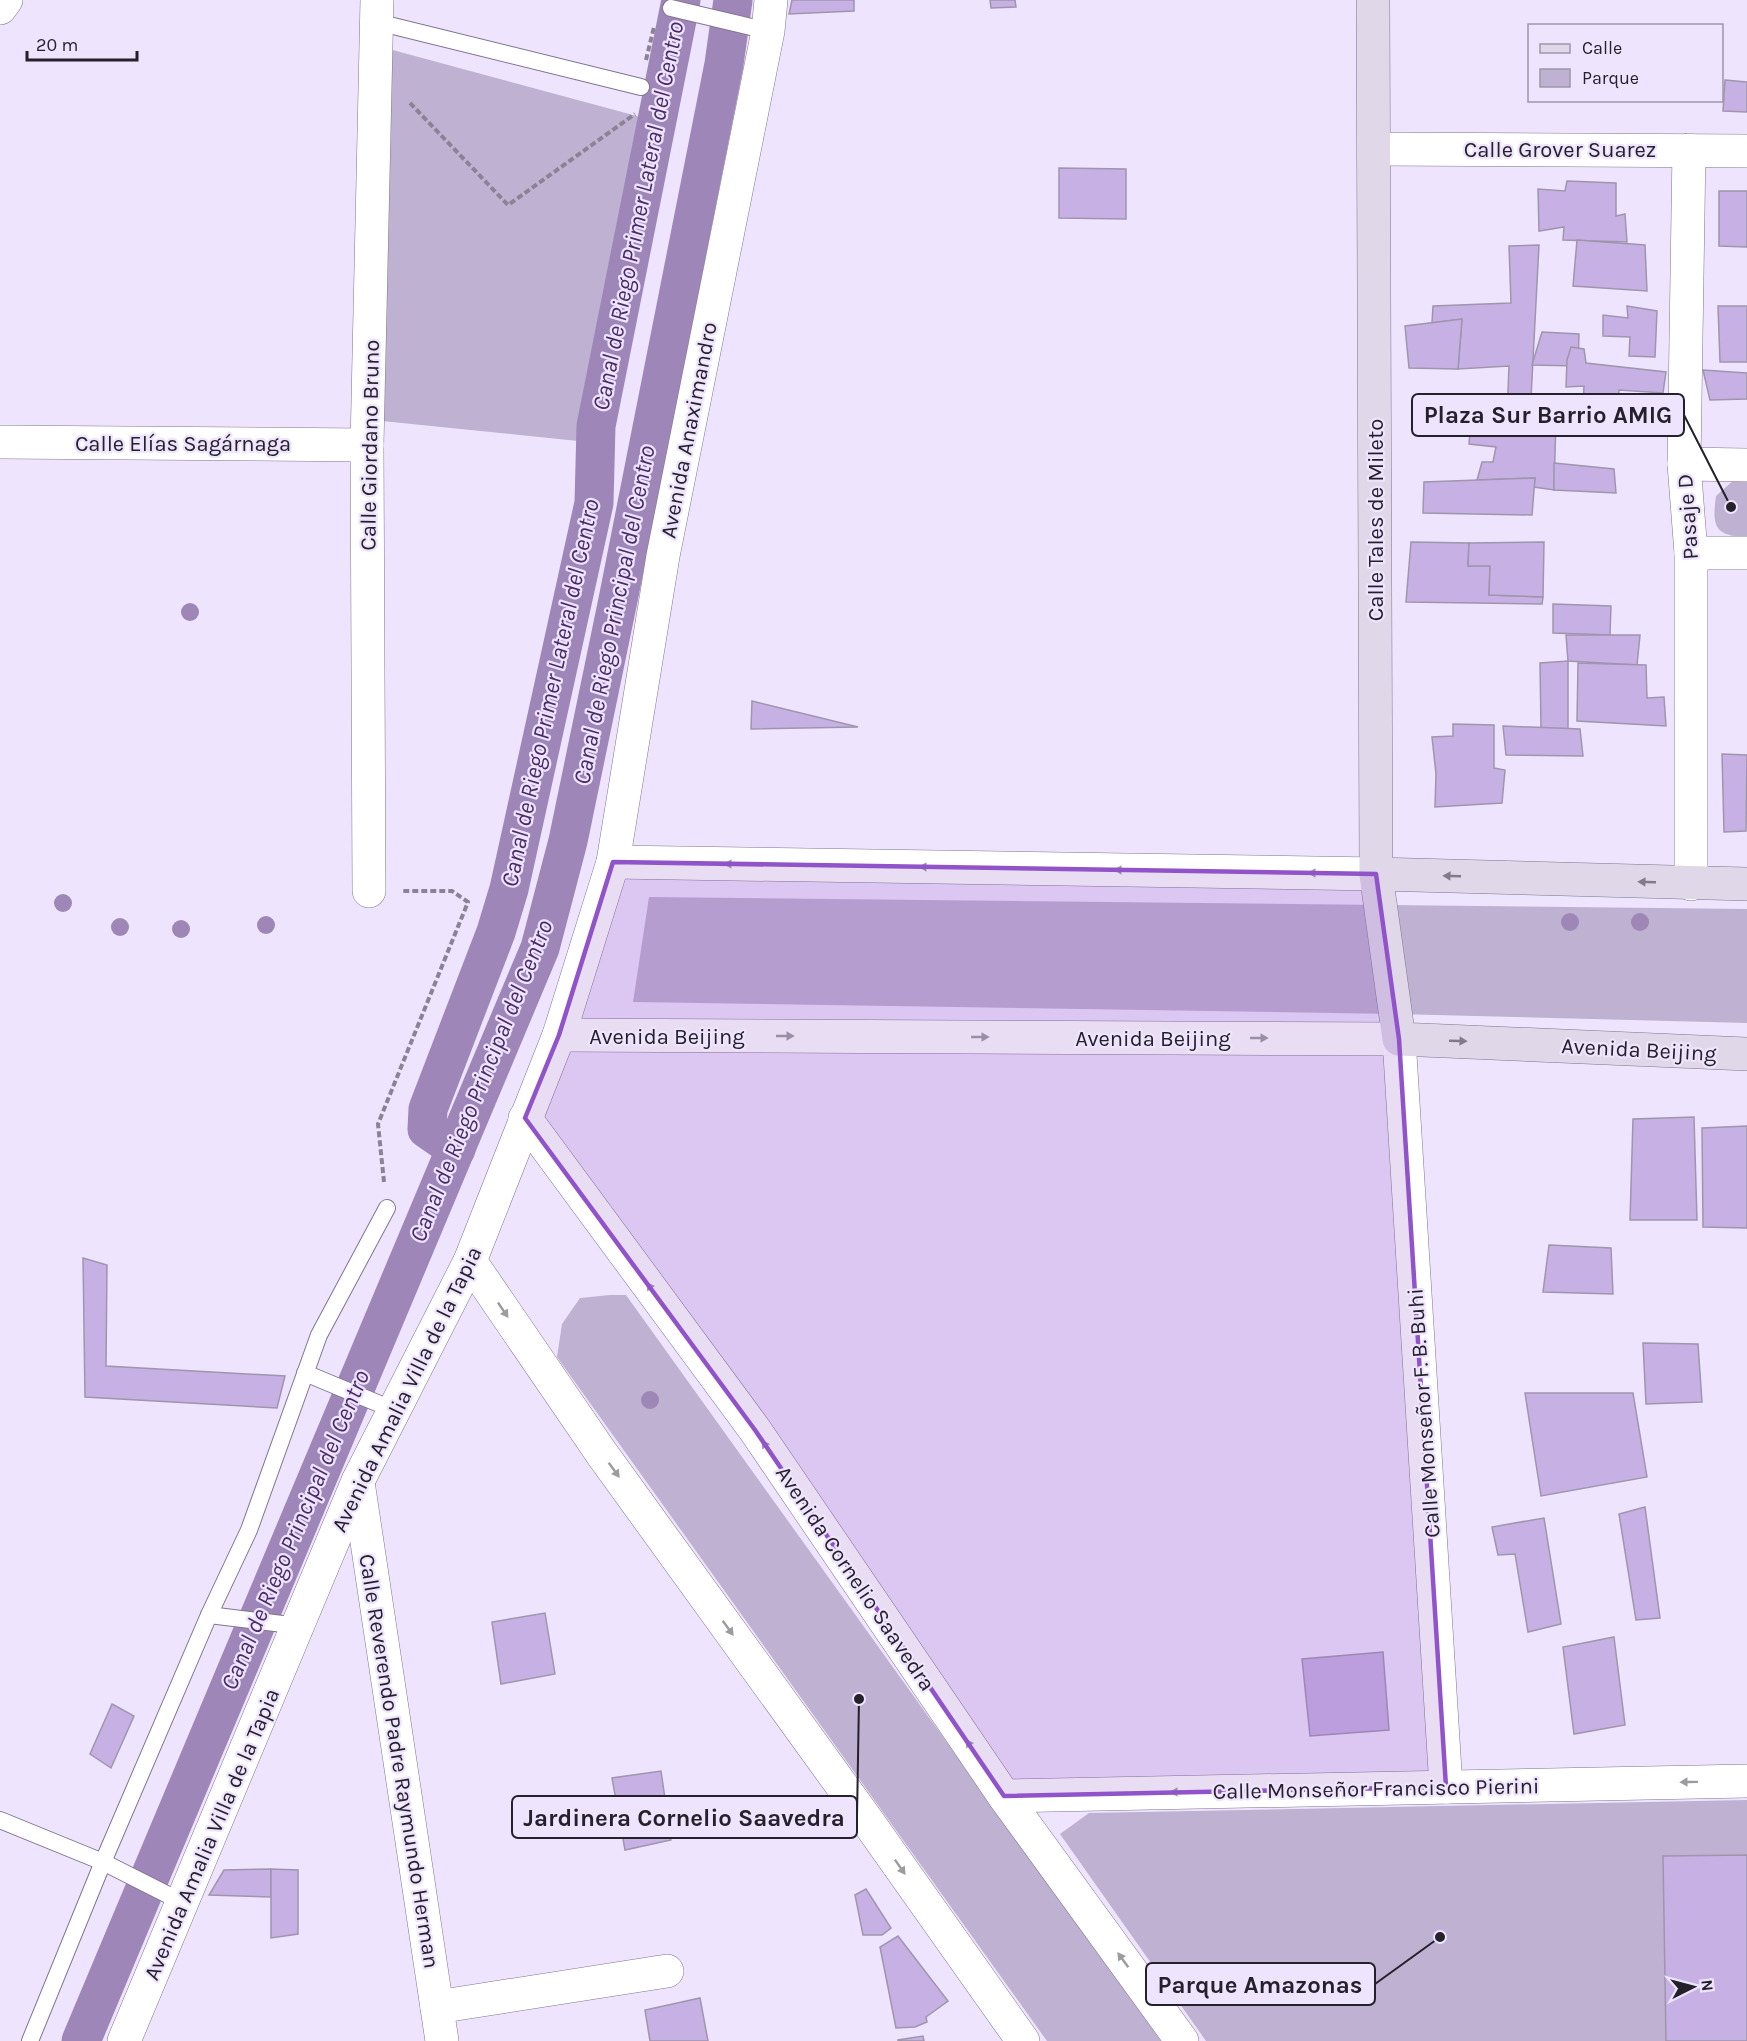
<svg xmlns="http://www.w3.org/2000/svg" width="1747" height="2041" viewBox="0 0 1747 2041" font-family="Karla,sans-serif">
  <rect width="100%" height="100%" fill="#efe4fe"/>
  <g fill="#bfb1d1">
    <path d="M 389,49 L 648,119 L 578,441 L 382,421 Z"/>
    <path d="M 1735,479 L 1747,479 L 1747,537 C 1714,536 1712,526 1716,496 Z"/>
    <path d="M 649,897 L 1747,909 L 1747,1023 L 1395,1014 L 633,1002 Z"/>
    <path d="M 610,1295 L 626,1295 L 1161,2041 L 1047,2041 L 557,1357 L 562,1324 L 580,1298 Z"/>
    <path d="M 1747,1800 L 1747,2041 L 1206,2041 L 1060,1834 L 1089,1813 Z"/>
  </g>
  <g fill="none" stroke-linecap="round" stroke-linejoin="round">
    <g stroke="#9e87b8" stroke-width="39">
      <path d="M 456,1149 L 427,1129 L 428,1109 L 496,932 L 509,889 L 594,503 L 596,426 L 681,0"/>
      <path d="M 81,2041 L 540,948 L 568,841 L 618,600 L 724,64 L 733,0"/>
    </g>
  </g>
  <g fill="#c7b0e4" stroke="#9f95ad" stroke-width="1.5">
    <path d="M 792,0 L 854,0 L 854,11 L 789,14 Z"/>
    <path d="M 990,0 L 1015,0 L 1016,7 L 991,8 Z"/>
    <path d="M 1725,80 L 1747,82 L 1747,112 L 1723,111 Z"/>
    <path d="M 1059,168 L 1126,169 L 1126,219 L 1059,218 Z"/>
    <path d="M 1567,181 L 1616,183 L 1616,216 L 1625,214 L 1627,242 L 1563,240 L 1564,227 L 1539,231 L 1538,189 L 1565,191 Z"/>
    <path d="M 1719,191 L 1747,191 L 1747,247 L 1719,246 Z"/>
    <path d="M 1577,240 L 1645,245 L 1647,291 L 1573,286 Z"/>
    <path d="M 1539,245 L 1530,417 L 1507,417 L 1509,366 L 1458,369 L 1462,319 L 1432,323 L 1433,306 L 1511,303 L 1509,246 Z"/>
    <path d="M 1627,306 L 1657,311 L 1655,357 L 1629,356 L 1630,337 L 1603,336 L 1603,315 L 1628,318 Z"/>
    <path d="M 1718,306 L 1747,306 L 1747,362 L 1720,362 Z"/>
    <path d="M 1462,319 L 1458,369 L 1409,368 L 1405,326 Z"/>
    <path d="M 1542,332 L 1579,334 L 1578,366 L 1532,365 Z"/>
    <path d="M 1571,347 L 1584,349 L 1586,363 L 1666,372 L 1663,393 L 1619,390 L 1617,425 L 1582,426 L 1584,386 L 1566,387 L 1567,360 Z"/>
    <path d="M 1703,370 L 1747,373 L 1747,399 L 1710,400 Z"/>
    <path d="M 1530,417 L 1556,419 L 1554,490 L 1534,487 L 1535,478 L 1477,480 L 1482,462 L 1493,462 L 1496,447 L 1469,444 L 1471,418 Z"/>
    <path d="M 1554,463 L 1614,469 L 1616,493 L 1554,490 Z"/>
    <path d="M 1535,478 L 1532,515 L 1423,513 L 1424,482 Z"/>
    <path d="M 1411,542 L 1469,543 L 1468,566 L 1490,566 L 1489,595 L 1543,597 L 1542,604 L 1406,602 Z"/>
    <path d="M 1544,542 L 1543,597 L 1489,595 L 1490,566 L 1468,566 L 1469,543 Z"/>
    <path d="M 1553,604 L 1611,606 L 1610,635 L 1553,633 Z"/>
    <path d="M 1566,635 L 1640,635 L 1637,665 L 1568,661 Z"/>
    <path d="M 1568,661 L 1568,729 L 1541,728 L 1540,663 Z"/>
    <path d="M 1578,663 L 1646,665 L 1647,698 L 1664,697 L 1666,726 L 1577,721 Z"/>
    <path d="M 752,701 L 858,727 L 751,729 Z"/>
    <path d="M 1453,724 L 1494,725 L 1494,768 L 1505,770 L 1502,803 L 1435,807 L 1436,774 L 1432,737 L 1453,736 Z"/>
    <path d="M 1503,726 L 1580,729 L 1583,756 L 1506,755 Z"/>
    <path d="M 1722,754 L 1747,755 L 1746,831 L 1724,832 Z"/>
    <path d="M 1694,1117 L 1697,1220 L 1630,1220 L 1633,1119 Z"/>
    <path d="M 1747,1126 L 1747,1228 L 1703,1227 L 1702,1128 Z"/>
    <path d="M 1549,1245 L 1611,1248 L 1613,1294 L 1543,1292 Z"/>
    <path d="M 83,1258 L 107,1265 L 106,1366 L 285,1376 L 277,1408 L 85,1397 Z"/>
    <path d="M 1643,1343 L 1698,1344 L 1702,1402 L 1646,1404 Z"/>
    <path d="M 1525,1393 L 1633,1393 L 1647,1477 L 1541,1496 Z"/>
    <path d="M 1645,1507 L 1660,1618 L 1636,1620 L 1619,1514 Z"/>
    <path d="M 1544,1518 L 1561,1624 L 1528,1632 L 1515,1554 L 1498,1555 L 1492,1527 Z"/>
    <path d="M 545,1613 L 555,1674 L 501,1684 L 492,1622 Z"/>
    <path d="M 1614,1637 L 1625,1725 L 1574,1734 L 1563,1647 Z"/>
    <path d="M 1383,1652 L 1389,1730 L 1310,1736 L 1302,1659 Z"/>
    <path d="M 112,1704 L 134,1716 L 111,1768 L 90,1754 Z"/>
    <path d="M 661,1771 L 671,1840 L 625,1850 L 612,1778 Z"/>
    <path d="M 1747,1855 L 1747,2041 L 1666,2041 L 1663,1856 Z"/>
    <path d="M 271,1869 L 271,1897 L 209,1895 L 224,1870 Z"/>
    <path d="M 271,1869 L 298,1870 L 298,1934 L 271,1938 Z"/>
    <path d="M 866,1889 L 891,1928 L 882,1935 L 863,1935 L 855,1895 Z"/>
    <path d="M 898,1936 L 948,2001 L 926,2017 L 927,2022 L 915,2027 L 896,2028 L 880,1947 Z"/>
    <path d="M 700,1998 L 708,2041 L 650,2041 L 645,2010 Z"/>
    <path d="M 923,2036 L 924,2041 L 898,2041 L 898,2040 Z"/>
  </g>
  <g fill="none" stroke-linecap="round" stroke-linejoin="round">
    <defs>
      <g id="lane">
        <path d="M 671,8 L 768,31"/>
        <path d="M 377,22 L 641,87"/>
        <path d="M 305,1373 L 394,1410"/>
        <path d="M 209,1615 L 299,1626"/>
        <path d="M 0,1820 L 103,1862 L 182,1902"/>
        <path d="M 30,2041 L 103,1862 L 209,1615 L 249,1530 L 319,1335 L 387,1208"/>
      </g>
      <g id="street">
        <path d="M 0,8 L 6,0"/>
        <path d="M 1374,149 L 1747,151"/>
        <path d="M 1689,150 L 1684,464 L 1691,553 L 1691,884"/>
        <path d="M 0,442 L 367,445"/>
        <path d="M 1684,464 L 1747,465"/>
        <path d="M 1691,553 L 1747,553"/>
        <path d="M 613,862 L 1376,874"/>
        <path d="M 369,891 L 367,445 L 377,0"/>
        <path d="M 559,1035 L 1399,1039 L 1446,1787"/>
        <path d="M 525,1118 L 755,1430 L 1004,1796 L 1182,2041"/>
        <path d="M 470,1261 L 602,1454 L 866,1819 L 1023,2041"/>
        <path d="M 358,1482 L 442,2041"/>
        <path d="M 1004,1796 L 1747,1781"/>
        <path d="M 437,2007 L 667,1971"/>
        <path d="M 124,2041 L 358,1481 L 470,1261 L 559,1035 L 613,862 L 663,556 L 768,31 L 771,0"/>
      </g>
      <g id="secondary">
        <path d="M 1373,0 L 1376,874 L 1399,1039 L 1747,1054"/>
        <path d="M 1376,874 L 1747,884"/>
      </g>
    </defs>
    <use href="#lane" stroke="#80758d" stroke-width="18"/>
    <use href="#street" stroke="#80758d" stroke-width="34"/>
    <use href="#secondary" stroke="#80758d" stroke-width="34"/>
    <g stroke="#8b8395" stroke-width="4" stroke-dasharray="6 3" stroke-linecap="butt">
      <path d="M 646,60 L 654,27"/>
      <path d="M 410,103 L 508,205 L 635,114"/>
      <path d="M 384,1182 L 378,1124 L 468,902 L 452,891 L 402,891"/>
    </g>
    <use href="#lane" stroke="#fff" stroke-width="16"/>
    <use href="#street" stroke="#fff" stroke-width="33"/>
    <use href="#secondary" stroke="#e0d7e9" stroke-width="33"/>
  </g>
  <g fill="#9e87b6">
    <circle cx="190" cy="612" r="9"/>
    <circle cx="63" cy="903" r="9"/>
    <circle cx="1570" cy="922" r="9"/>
    <circle cx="1640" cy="922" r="9"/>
    <circle cx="266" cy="925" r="9"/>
    <circle cx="120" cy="927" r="9"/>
    <circle cx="181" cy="929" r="9"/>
    <circle cx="650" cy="1400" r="9"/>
  </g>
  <defs><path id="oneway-solid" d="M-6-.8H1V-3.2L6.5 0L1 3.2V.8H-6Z" transform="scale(1.5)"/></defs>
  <g fill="#9d9ba0">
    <use href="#oneway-solid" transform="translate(733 864) rotate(-179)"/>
    <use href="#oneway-solid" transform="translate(928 867) rotate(-179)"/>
    <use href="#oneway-solid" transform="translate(1123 870) rotate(-179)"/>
    <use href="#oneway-solid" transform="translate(1317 873) rotate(-179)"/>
    <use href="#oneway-solid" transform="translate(785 1036)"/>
    <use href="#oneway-solid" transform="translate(980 1037)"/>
    <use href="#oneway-solid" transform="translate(1259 1038)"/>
    <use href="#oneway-solid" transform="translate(652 1290) rotate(-126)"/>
    <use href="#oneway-solid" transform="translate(503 1310) rotate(56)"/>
    <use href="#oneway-solid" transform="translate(767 1448) rotate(-124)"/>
    <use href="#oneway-solid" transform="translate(614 1470) rotate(54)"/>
    <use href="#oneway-solid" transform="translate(728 1628) rotate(54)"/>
    <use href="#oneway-solid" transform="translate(971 1747) rotate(-124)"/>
    <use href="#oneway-solid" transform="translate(1689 1782) rotate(179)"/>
    <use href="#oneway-solid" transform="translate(1179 1792) rotate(179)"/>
    <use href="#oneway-solid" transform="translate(900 1867) rotate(55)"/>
    <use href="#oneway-solid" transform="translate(1123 1960) rotate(-126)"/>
  </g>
  <g fill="#827c8a">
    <use href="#oneway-solid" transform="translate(1452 876) rotate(-178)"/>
    <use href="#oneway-solid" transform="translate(1647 882) rotate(-178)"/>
    <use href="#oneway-solid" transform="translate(1458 1041) rotate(2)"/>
  </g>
  <path fill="#9153ca" fill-opacity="0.2" stroke="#9153ca" stroke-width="4.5" stroke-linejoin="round" d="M 613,862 L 1376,874 L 1399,1039 L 1446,1787 L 1004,1796 L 755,1430 L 525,1118 L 559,1035 Z"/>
  <g text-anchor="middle" stroke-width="4.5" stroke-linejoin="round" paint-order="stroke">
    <g font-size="22" fill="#25212b" stroke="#efe4fe">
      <text x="1560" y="157">Calle Grover Suarez</text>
      <text transform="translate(688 430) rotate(-79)" y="8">Avenida Anaximandro</text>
      <text x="183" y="451">Calle Elías Sagárnaga</text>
      <text transform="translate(369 445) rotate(-89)" y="8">Calle Giordano Bruno</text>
      <text transform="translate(1687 517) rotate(-94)" y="8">Pasaje D</text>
      <text transform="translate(1375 520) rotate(-90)" y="8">Calle Tales de Mileto</text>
      <text x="667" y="1044">Avenida Beijing</text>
      <text x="1153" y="1046">Avenida Beijing</text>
      <text transform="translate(1639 1049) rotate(3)" y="8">Avenida Beijing</text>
      <text transform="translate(406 1389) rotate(-64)" y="8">Avenida Amalia Villa de la Tapia</text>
      <text transform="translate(1423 1413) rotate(-94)" y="8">Calle Monseñor F. B. Buhi</text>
      <text transform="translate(856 1578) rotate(56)" y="8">Avenida Cornelio Saavedra</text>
      <text transform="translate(400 1761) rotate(81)" y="8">Calle Reverendo Padre Raymundo Herman</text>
      <text transform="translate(1376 1788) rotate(-1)" y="8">Calle Monseñor Francisco Pierini</text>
      <text transform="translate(211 1834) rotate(-67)" y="8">Avenida Amalia Villa de la Tapia</text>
    </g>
    <g font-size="24" font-style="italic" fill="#4a2b68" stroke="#efe4fe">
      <text transform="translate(638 216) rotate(-79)" y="8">Canal de Riego Primer Lateral del Centro</text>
      <text transform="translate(614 615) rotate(-79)" y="8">Canal de Riego Principal del Centro</text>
      <text transform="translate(550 693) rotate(-78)" y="8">Canal de Riego Primer Lateral del Centro</text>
      <text transform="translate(481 1081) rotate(-68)" y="8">Canal de Riego Principal del Centro</text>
      <text transform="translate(295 1530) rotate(-67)" y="8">Canal de Riego Principal del Centro</text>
    </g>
  </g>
  <path fill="none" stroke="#25212b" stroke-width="2" d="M1731 507L1684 415M859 1699L857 1817M1440 1937L1375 1984"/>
  <g fill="#25212b" stroke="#efe4fe" stroke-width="2">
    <circle cx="1731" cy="507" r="6"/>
    <circle cx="859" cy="1699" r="6"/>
    <circle cx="1440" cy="1937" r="6"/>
  </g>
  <g fill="#efe4fe" stroke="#25212b" stroke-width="2">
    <rect x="1412" y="394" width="272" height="42" rx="6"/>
    <rect x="512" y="1796" width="345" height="42" rx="6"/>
    <rect x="1146" y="1963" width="229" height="42" rx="6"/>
  </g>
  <g font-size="24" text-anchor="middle" font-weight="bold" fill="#25212b">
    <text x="1548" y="423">Plaza Sur Barrio AMIG</text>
    <text x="684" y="1826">Jardinera Cornelio Saavedra</text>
    <text x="1260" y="1993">Parque Amazonas</text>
  </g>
  <rect x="1528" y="24" width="195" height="78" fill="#efe4fe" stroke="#9e96aa" stroke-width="1.5"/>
  <rect x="1540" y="44" width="30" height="9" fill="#e0d7e9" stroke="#9e96aa" stroke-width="1.5"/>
  <text x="1582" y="54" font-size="18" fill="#25212b">Calle</text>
  <rect x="1540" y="69" width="30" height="18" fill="#bfb1d1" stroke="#9e96aa" stroke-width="1.5"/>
  <text x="1582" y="84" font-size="18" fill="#25212b">Parque</text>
  <g transform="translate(1693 1987) rotate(84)" stroke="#efe4fe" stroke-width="4.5" paint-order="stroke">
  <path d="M0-4.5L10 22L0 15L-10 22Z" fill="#25212b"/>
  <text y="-9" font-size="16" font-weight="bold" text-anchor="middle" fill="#25212b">N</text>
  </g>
  <path d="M27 51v9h110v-9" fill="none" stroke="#25212b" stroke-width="3"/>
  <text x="36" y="51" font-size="18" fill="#25212b" stroke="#efe4fe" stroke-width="4.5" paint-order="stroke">20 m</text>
</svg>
